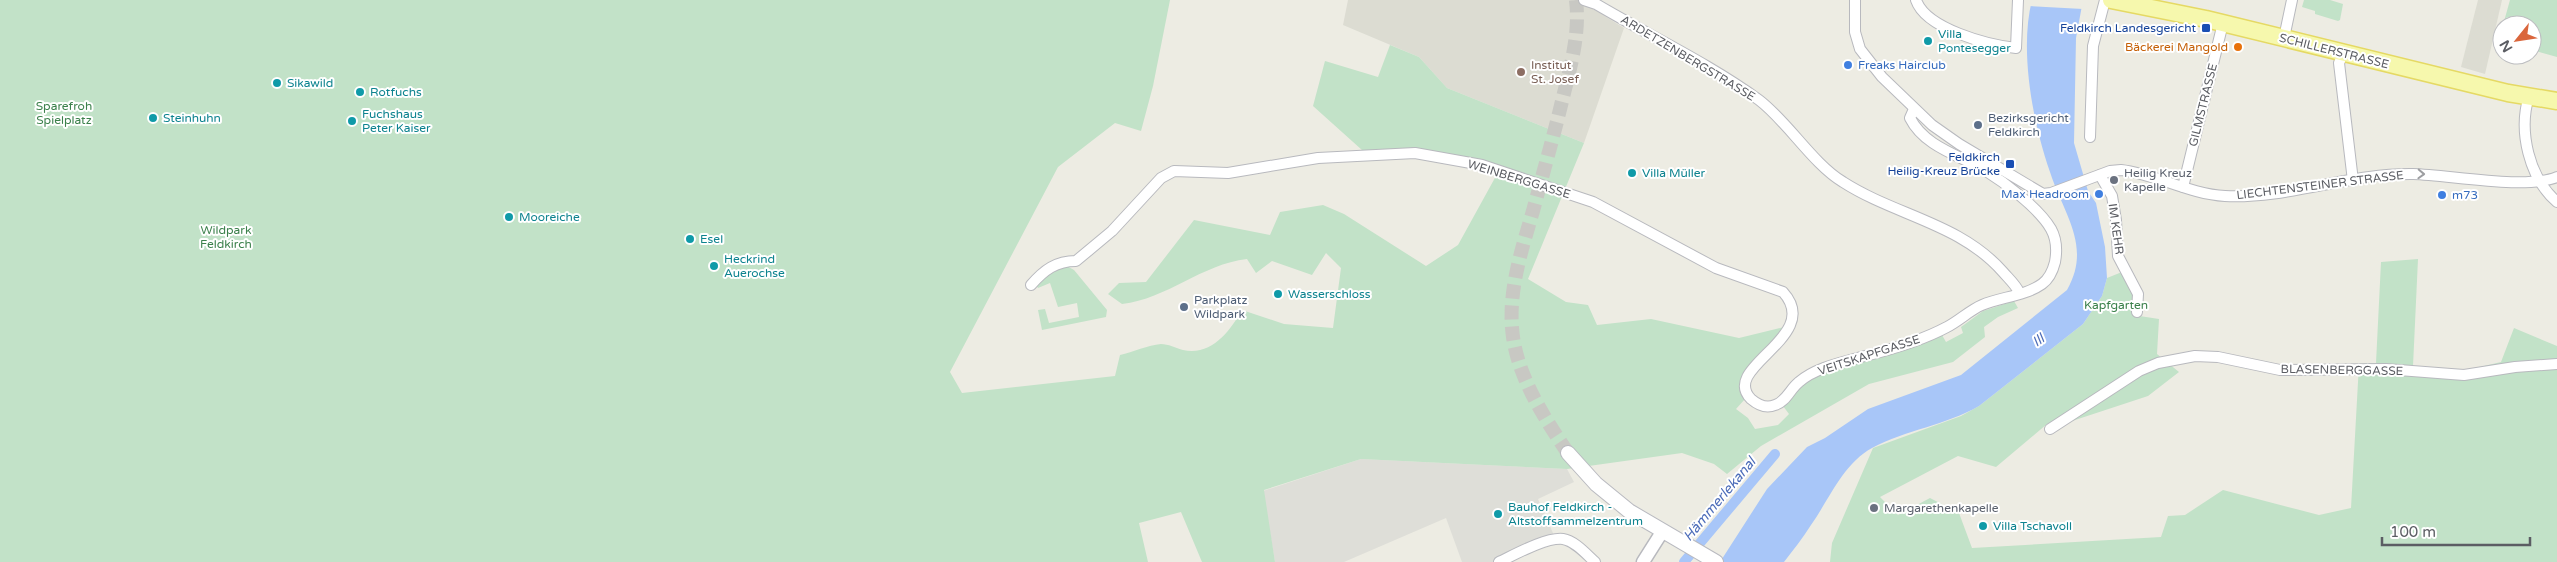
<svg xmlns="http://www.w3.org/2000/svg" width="2557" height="562" viewBox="0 0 2557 562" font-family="'Varela Round',sans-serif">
  <rect width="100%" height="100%" fill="#edece3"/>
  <path fill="#deded8" d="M 1361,459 L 1567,469 L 1574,482 L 1538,499 L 1556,540 L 1499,562 L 1462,562 L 1446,518 L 1344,562 L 1275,562 L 1263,491 Z"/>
  <g fill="#dcdcd2">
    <path d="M 1348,0 L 1572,0 L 1585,4 L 1624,28 L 1584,143 L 1447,88 L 1419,57 L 1343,25 Z"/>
    <path d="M 2478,0 L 2502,0 L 2485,74 L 2461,67 Z"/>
  </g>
  <g fill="#c2e2c8">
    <path d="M 0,0 L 1170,0 L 1153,86 L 1141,131 L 1115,123 L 1058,167 L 950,372 L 962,393 L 1115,376 L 1120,355 C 1133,352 1148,345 1161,344 C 1168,344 1176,348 1183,350 C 1212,356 1230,331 1242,310 L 1284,324 L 1333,328 L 1341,268 L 1326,253 L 1312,275 L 1272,261 L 1256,273 L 1247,259 C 1202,264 1167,299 1122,304 L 1108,294 L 1119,283 L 1146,282 L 1194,220 L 1270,235 L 1280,212 L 1323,205 L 1344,214 L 1426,266 L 1458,245 L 1496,176 L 1470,167 L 1415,156 L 1372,159 L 1313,106 L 1325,61 L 1378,77 L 1390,45 L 1419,57 L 1447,88 L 1584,143 L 1528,279 L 1566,302 L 1588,305 L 1597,325 L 1651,319 L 1739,338 L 1784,327 C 1769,348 1731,371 1745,399 L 1736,409 L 1748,418 L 1755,429 L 1778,425 L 1789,414 L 1783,406 L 1801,386 L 1819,375 L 1917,346 L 1942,335 L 1946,342 L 1963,333 L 1961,327 L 1983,311 L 2014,301 L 2018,308 L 1998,317 L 1984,327 L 1985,337 L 1953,362 L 1869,384 L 1761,446 L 1727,474 L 1714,464 L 1682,453 L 1567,469 L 1361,459 L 1264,490 L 1275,562 L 1202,562 L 1181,512 L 1139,523 L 1148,562 L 0,562 Z"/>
    <path d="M 2304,0 L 2330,0 L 2343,4 L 2340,20 L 2338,21 L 2315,14 L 2315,11 L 2302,7 Z"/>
    <path d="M 2510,0 L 2557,0 L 2557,57 L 2532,50 L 2532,25 L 2503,25 Z"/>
    <path d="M 2418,259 L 2413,366 L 2463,371 L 2501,362 L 2514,328 L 2557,346 L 2557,562 L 1830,562 L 1832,543 L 1873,448 L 1961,416 L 1979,406 L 2083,324 L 2102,296 L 2107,278 L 2122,272 L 2133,292 L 2133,315 L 2159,319 L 2157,354 L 2179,372 L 2148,396 L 2069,422 L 2047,424 L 1996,467 L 1958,456 L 1880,497 L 1898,515 L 1930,498 L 1959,513 L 1972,548 L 2161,537 L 2168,516 L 2185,515 L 2223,490 L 2319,515 L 2351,508 L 2359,364 L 2376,363 L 2381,262 Z"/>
    <path d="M 1065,265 L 1074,270 L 1107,310 L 1106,317 L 1042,330 L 1038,310 L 1045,309 L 1049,323 L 1079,317 L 1077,303 L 1058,307 L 1050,283 L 1038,288 L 1036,285 L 1052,270 Z"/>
  </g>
  <path fill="#a8c6f8" d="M 2032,0 L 2083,0 L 2076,38 L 2074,143 L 2088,191 L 2096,203 L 2105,247 L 2107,278 L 2102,296 L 2083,324 L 1979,406 C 1946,425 1906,430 1872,448 C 1843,464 1830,498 1811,525 C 1803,538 1793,550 1784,562 L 1720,562 L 1767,489 L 1807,447 L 1825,438 L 1868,409 L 1961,375 L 2067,290 C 2092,246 2064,215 2050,172 C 2033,123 2019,51 2032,0 Z"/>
  <path fill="#edece3" d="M 2029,0 L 2086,0 L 2083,9 L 2028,6 Z"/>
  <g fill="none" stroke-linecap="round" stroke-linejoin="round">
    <path stroke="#a8c6f8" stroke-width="10" d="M 1684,562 L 1775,454"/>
    <path stroke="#c8c8c3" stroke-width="14" stroke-dasharray="14 7" stroke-linecap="butt" d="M 1568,453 C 1545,419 1519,379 1513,337 C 1507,294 1521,252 1533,211 C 1543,173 1554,135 1563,97 C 1571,65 1580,33 1576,0"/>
    <defs>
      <g id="minor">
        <path d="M 1584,0 L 1596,4 C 1650,36 1708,63 1759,100 C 1788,122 1813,164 1843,182 C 1896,216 1960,223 2003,272 C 2009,279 2015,284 2019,292"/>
        <path d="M 1855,0 L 1855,32 L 1860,49 L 1882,77 L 1932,125 L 1959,144 L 2043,194 L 2051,193 L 2110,171 L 2121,170 C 2156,174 2189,194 2225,196 C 2288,199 2350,173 2413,174 C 2450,175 2526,190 2557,177"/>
        <path d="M 1916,0 C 1926,29 1988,45 2016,48 L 2018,0"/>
        <path d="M 2284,38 L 2292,0"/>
        <path d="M 2343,54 L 2339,63 L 2353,181"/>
        <path d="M 2529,96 C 2518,131 2529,178 2557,202"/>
        <path d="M 2090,137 L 2093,46 L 2105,0"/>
        <path d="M 2100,175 L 2112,196 L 2116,220 L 2118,256 L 2138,294 L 2137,312"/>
        <path d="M 2183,187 L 2223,23"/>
        <path d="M 1031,285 C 1044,270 1056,261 1076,261 L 1112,231 L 1161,178 L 1174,171 L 1228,173 L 1318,158 L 1415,153 L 1482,165 L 1593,202 L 1716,268 L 1783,292 C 1824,337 1719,367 1751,399 C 1758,405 1766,409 1775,405 C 1786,402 1790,389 1799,382 C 1816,367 1844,362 1865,356 C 1893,349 1921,341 1947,327 C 1959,321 1970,310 1982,305 C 2001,297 2025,296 2042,284 C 2049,279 2053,270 2055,262 C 2057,251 2056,238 2051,229 C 2039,208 2004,182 1983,169 C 1958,155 1924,146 1910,118 L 1914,109"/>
        <path d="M 2050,429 L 2139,371 L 2158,363 L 2195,356 L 2218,357 L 2280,370 L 2386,369 L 2464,375 L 2515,367 L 2557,364"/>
        <path d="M 1499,562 C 1514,555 1546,537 1563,539 C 1575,541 1586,554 1595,562"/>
      </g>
      <path id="tertiary" d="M 1643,562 L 1662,532"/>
      <path id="secondary" d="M 1568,453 L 1596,484 L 1629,511 L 1716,562"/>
      <path id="primary" d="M 2111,0 L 2206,19 L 2508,93 L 2557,101"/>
    </defs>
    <use href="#minor" stroke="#b8b9be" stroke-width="12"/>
    <use href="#tertiary" stroke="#b8b9be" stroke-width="15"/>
    <use href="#secondary" stroke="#b9bac0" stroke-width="16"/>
    <use href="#primary" stroke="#e5d964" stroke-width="19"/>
    <use href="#minor" stroke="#fff" stroke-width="10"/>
    <use href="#tertiary" stroke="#fff" stroke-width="12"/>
    <use href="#secondary" stroke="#fff" stroke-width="14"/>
    <use href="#primary" stroke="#f6f8ad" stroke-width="16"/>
  </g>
  <defs><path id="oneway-chevron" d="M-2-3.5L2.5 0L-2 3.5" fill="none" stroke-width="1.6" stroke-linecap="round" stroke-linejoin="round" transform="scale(1.25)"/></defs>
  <use stroke="#9d9ea1" href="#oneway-chevron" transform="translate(2421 174) rotate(2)"/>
  <g fill="#1a4fb4" stroke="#fff" stroke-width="2">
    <rect x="2201" y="23" width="10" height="10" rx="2.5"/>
    <rect x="2005" y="159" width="10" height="10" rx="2.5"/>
  </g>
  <g fill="#0f9aa8" stroke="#fff" stroke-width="2">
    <circle cx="1928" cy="41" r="5"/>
    <circle cx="277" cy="83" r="5"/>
    <circle cx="360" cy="92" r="5"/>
    <circle cx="153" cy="118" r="5"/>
    <circle cx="352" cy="121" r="5"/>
    <circle cx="1632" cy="173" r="5"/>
    <circle cx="509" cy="217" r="5"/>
    <circle cx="690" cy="239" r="5"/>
    <circle cx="714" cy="266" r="5"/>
    <circle cx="1278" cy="294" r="5"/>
    <circle cx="1498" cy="514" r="5"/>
    <circle cx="1983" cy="526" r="5"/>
  </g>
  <circle fill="#e8710a" stroke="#fff" stroke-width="2" cx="2238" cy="47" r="5"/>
  <g fill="#3f7fe0" stroke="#fff" stroke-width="2">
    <circle cx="1848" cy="65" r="5"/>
    <circle cx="2099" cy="194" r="5"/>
    <circle cx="2442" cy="195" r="5"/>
  </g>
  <circle fill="#8d6e63" stroke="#fff" stroke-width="2" cx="1521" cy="72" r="5"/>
  <g fill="#5c6f8a" stroke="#fff" stroke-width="2">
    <circle cx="1978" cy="125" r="5"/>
    <circle cx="1184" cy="307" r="5"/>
  </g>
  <g fill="#6b7280" stroke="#fff" stroke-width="2">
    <circle cx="2114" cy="180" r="5"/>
    <circle cx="1874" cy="508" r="5"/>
  </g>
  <g text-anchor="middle" stroke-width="4" stroke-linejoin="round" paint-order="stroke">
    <g font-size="12" fill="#164399" stroke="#fff" text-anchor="end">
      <text x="2196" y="32">Feldkirch Landesgericht</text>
      <text x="2000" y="161">Feldkirch<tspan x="2000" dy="14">Heilig-Kreuz Brücke</tspan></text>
    </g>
    <g font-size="12" fill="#0d838f" stroke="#fff" text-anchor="start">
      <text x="1938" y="38">Villa<tspan x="1938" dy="14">Pontesegger</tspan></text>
      <text x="287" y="87">Sikawild</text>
      <text x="370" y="96">Rotfuchs</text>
      <text x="362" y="118">Fuchshaus<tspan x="362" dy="14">Peter Kaiser</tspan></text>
      <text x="163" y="122">Steinhuhn</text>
      <text x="1642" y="177">Villa Müller</text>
      <text x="519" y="221">Mooreiche</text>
      <text x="700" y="243">Esel</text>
      <text x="724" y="263">Heckrind<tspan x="724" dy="14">Auerochse</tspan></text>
      <text x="1288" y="298">Wasserschloss</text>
      <text x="1508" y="511">Bauhof Feldkirch -<tspan x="1508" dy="14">Altstoffsammelzentrum</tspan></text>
      <text x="1993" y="530">Villa Tschavoll</text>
    </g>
    <g font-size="12" fill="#c56008" stroke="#fff" text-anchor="end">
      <text x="2228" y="51">Bäckerei Mangold</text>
    </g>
    <g font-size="12" fill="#5b5d63" stroke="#fff">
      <text transform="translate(2334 51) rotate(14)" y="4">SCHILLERSTRASSE</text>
      <text transform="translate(1688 58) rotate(31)" y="4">ARDETZENBERGSTRASSE</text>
      <text transform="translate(2203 105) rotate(-76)" y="4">GILMSTRASSE</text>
      <text transform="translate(1519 179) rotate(17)" y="4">WEINBERGGASSE</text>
      <text transform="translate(2320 185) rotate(-7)" y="4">LIECHTENSTEINER STRASSE</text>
      <text transform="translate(2116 229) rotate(82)" y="4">IM KEHR</text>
      <text transform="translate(1869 355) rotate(-18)" y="4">VEITSKAPFGASSE</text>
      <text transform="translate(2342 370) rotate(1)" y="4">BLASENBERGGASSE</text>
    </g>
    <g font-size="12" fill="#785e54" stroke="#fff" text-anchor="start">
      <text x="1531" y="69">Institut<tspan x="1531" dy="14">St. Josef</tspan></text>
    </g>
    <g font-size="12" fill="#366cbe" stroke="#fff" text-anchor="start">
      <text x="1858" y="69">Freaks Hairclub</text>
      <text x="2089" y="198" text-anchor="end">Max Headroom</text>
      <text x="2452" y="199">m73</text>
    </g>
    <g font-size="12" fill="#3c814c" stroke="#fff">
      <text x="64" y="110">Sparefroh<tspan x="64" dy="14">Spielplatz</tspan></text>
      <text x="226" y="234">Wildpark<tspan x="226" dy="14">Feldkirch</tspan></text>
      <text x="2116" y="309">Kapfgarten</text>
    </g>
    <g font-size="12" fill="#4e5e75" stroke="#fff" text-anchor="start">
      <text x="1988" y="122">Bezirksgericht<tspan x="1988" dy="14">Feldkirch</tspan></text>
      <text x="1194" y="304">Parkplatz<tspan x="1194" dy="14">Wildpark</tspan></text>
    </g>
    <g font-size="12" fill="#5b616d" stroke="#fff" text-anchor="start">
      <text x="2124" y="177">Heilig Kreuz<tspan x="2124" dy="14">Kapelle</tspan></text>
      <text x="1884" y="512">Margarethenkapelle</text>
    </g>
    <g font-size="14" font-style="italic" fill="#4d6db9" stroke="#fff">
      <text transform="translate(2038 340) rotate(-36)" y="5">Ill</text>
      <text transform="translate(1719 499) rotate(-50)" y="5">Hämmerlekanal</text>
    </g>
  </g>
  <g transform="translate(2517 40) rotate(240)"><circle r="24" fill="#ffffff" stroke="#bdbec1"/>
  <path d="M0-4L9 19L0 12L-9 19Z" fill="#da663c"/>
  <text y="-8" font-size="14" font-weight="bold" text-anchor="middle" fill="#5b5d63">N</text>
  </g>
  <path d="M2382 537v8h148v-8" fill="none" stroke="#5b5d63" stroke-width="2.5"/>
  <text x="2390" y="537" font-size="15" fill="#5b5d63" stroke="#ffffff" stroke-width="4" paint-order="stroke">100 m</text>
</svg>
